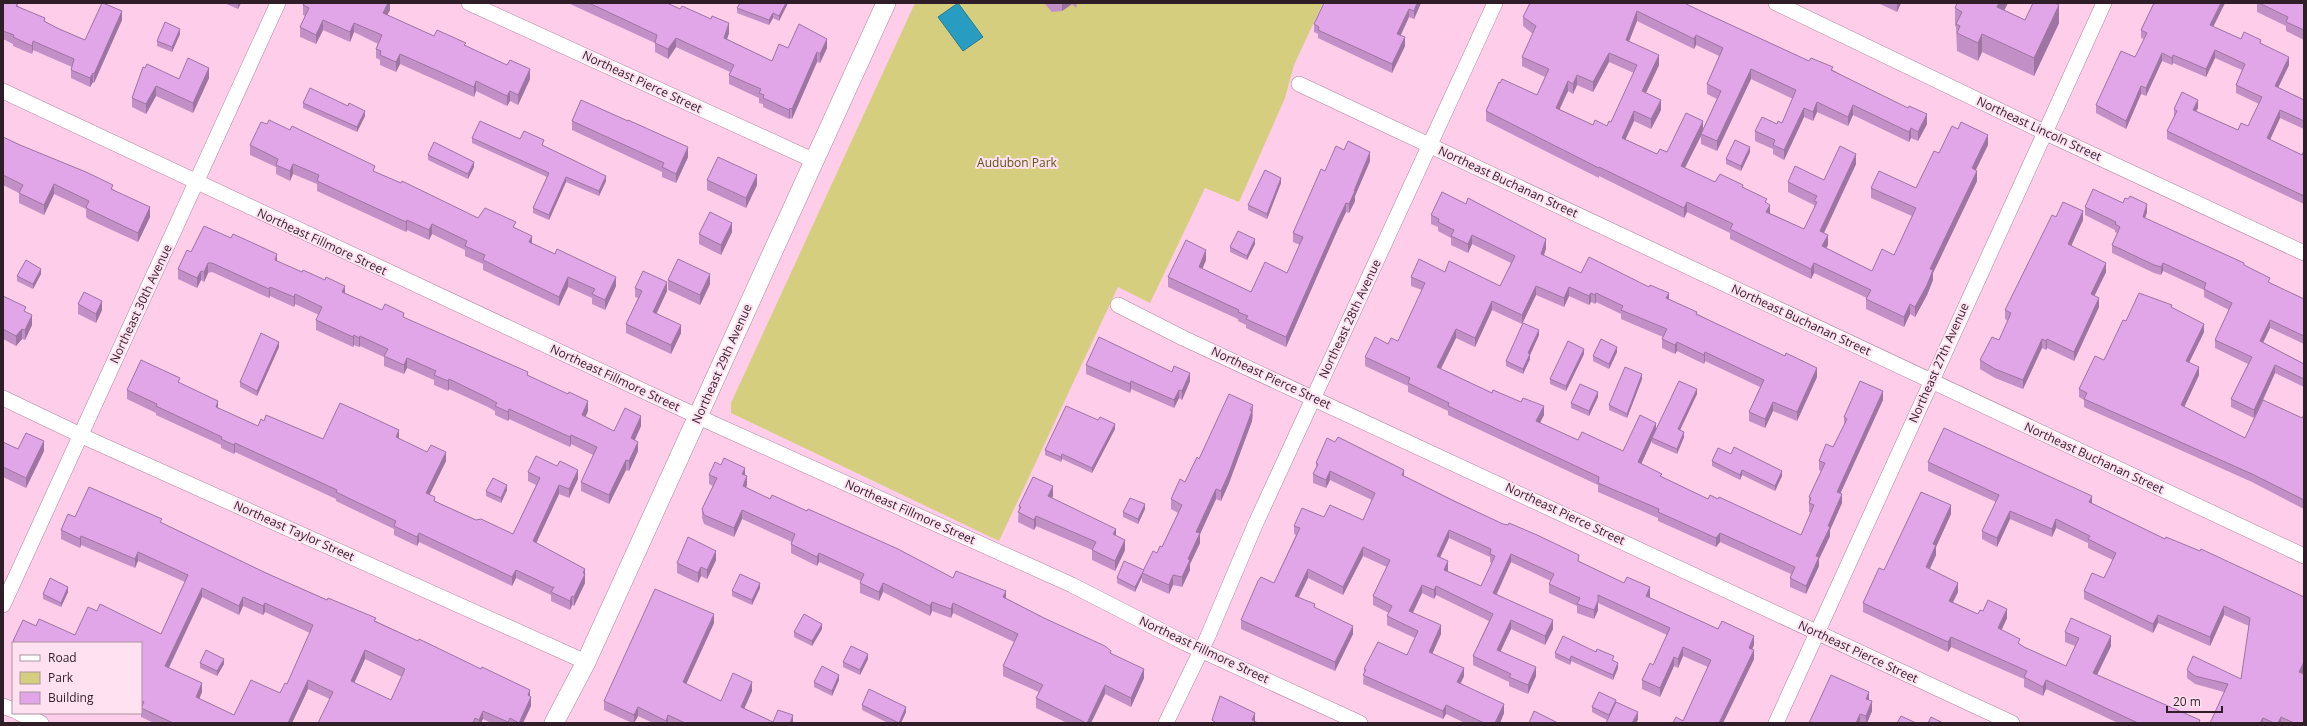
<svg xmlns="http://www.w3.org/2000/svg" width="2307" height="726" viewBox="0 0 2307 726" font-family="'Open Sans',sans-serif">
  <rect width="100%" height="100%" fill="#fecde9"/>
  <path fill="#d6ce7f" d="M 915,3 L 1323,3 L 1294,65 L 1285,98 L 1239,202 L 1205,188 L 1150,303 L 1118,287 L 999,541 L 731,413 L 731,403 Z"/>
  <path fill="#299dc1" stroke="#2b7793" d="M 958,3 L 983,37 L 963,51 L 938,17 Z"/>
  <g fill="none" stroke-linecap="round" stroke-linejoin="round">
    <defs>
      <g id="minor">
        <path d="M 469,3 L 815,161"/>
        <path d="M 1776,3 L 2044,132 L 2304,253"/>
        <path d="M 1299,84 L 2304,556"/>
        <path d="M 3,91 L 714,424 L 1072,585 L 1185,643 L 1360,723"/>
        <path d="M 1118,305 L 1183,338 L 2012,723"/>
        <path d="M 3,398 L 93,441 L 586,662"/>
        <path d="M 3,605 L 278,3"/>
        <path d="M 3,706 L 13,710"/>
        <path d="M 19,713 L 41,723"/>
        <path d="M 1166,723 L 1208,636 L 1255,525 L 1495,3"/>
        <path d="M 1776,723 L 2104,3"/>
      </g>
      <path id="tertiary" d="M 554,723 L 586,662 L 886,3"/>
    </defs>
    <use href="#minor" stroke="#b1839d" stroke-width="16"/>
    <use href="#tertiary" stroke="#b1839d" stroke-width="20"/>
    <use href="#minor" stroke="#fff" stroke-width="15"/>
    <use href="#tertiary" stroke="#fff" stroke-width="19"/>
  </g>
  <g fill="#c28fc7" fill-rule="evenodd">
    <path d="M 3,3 L 18,3 L 18,6 L 57,28 L 85,40 L 122,20 L 94,83 L 93,82 L 90,87 L 71,78 L 71,70 L 72,67 L 33,50 L 32,54 L 13,46 L 13,44 L 3,39 Z"/>
    <path d="M 224,3 L 241,3 L 238,9 Z"/>
    <path d="M 390,3 L 390,10 L 387,15 L 434,36 L 466,46 L 530,79 L 518,105 L 510,101 L 507,106 L 476,91 L 474,97 L 400,64 L 396,72 L 380,65 L 380,60 L 376,58 L 376,49 L 378,44 L 354,32 L 350,42 L 323,30 L 316,44 L 300,37 L 300,27 L 305,16 L 303,15 L 303,5 Z"/>
    <path d="M 568,3 L 667,3 L 729,33 L 727,39 L 772,61 L 788,48 L 827,48 L 820,63 L 817,62 L 792,119 L 790,118 L 789,119 L 763,107 L 763,104 L 759,103 L 759,98 L 729,84 L 729,75 L 730,72 L 676,47 L 668,59 L 655,52 L 655,43 Z"/>
    <path d="M 740,3 L 788,3 L 779,21 L 773,18 L 769,25 L 737,13 L 737,8 Z"/>
    <path d="M 1044,3 L 1077,3 L 1076,8 L 1072,4 L 1062,11 L 1052,12 Z"/>
    <path d="M 1324,3 L 1421,3 L 1414,19 L 1409,17 L 1401,35 L 1405,46 L 1392,73 L 1318,38 L 1318,34 L 1314,32 L 1314,24 Z"/>
    <path d="M 1530,3 L 1705,13 L 1809,61 L 1833,70 L 1927,124 L 1918,141 L 1911,138 L 1909,142 L 1853,115 L 1848,126 L 1817,112 L 1813,121 L 1804,117 L 1784,160 L 1773,154 L 1773,149 L 1755,141 L 1755,131 L 1777,124 L 1782,123 L 1793,99 L 1751,79 L 1717,151 L 1701,144 L 1701,136 L 1685,168 L 1715,182 L 1743,187 L 1767,203 L 1770,213 L 1804,229 L 1814,208 L 1814,205 L 1788,192 L 1788,182 L 1824,180 L 1856,164 L 1824,233 L 1828,245 L 1826,248 L 1872,271 L 1894,255 L 1912,216 L 1871,198 L 1871,188 L 1916,188 L 1939,153 L 1988,145 L 1975,170 L 1977,181 L 1933,273 L 1933,280 L 1927,295 L 1915,317 L 1910,314 L 1904,327 L 1866,309 L 1866,299 L 1867,298 L 1814,273 L 1811,279 L 1730,239 L 1730,233 L 1687,212 L 1684,218 L 1599,176 L 1599,178 L 1486,121 L 1486,111 L 1537,95 L 1545,77 L 1522,66 L 1522,57 L 1533,34 L 1523,26 L 1523,17 ZM 1637,21 L 1694,49 L 1696,45 L 1719,56 L 1707,84 L 1707,94 L 1717,99 L 1703,129 L 1667,152 L 1657,154 L 1625,139 L 1634,121 L 1651,129 L 1661,110 L 1646,93 L 1659,65 L 1629,41 ZM 1609,62 L 1634,73 L 1611,122 L 1607,126 L 1593,125 L 1559,109 L 1568,91 L 1573,94 L 1577,85 L 1593,92 Z"/>
    <path d="M 1878,3 L 1901,3 L 1897,12 Z"/>
    <path d="M 1957,3 L 2008,3 L 2004,10 L 2025,20 L 2059,23 L 2034,76 L 1982,52 L 1978,61 L 1957,51 L 1956,27 L 1955,26 L 1955,8 Z"/>
    <path d="M 2154,3 L 2225,3 L 2213,27 L 2241,39 L 2261,44 L 2289,65 L 2278,88 L 2304,100 L 2304,129 L 2280,118 L 2270,140 L 2302,155 L 2304,151 L 2304,204 L 2167,139 L 2167,131 L 2174,117 L 2174,109 L 2198,108 L 2196,111 L 2238,130 L 2248,126 L 2259,104 L 2236,93 L 2236,85 L 2242,70 L 2215,58 L 2206,77 L 2173,63 L 2172,65 L 2162,61 L 2146,96 L 2141,94 L 2126,129 L 2096,113 L 2096,105 L 2135,57 L 2144,39 L 2141,38 L 2141,30 Z"/>
    <path d="M 2257,3 L 2304,3 L 2304,40 L 2286,31 L 2286,26 L 2257,12 Z"/>
    <path d="M 180,34 L 172,52 L 157,46 L 157,41 Z"/>
    <path d="M 143,67 L 179,79 L 209,78 L 193,113 L 156,96 L 146,114 L 132,107 L 132,98 Z"/>
    <path d="M 303,103 L 348,106 L 365,116 L 357,132 L 303,108 Z"/>
    <path d="M 572,121 L 628,121 L 688,157 L 676,183 L 662,177 L 662,172 L 572,130 Z"/>
    <path d="M 3,137 L 113,189 L 150,217 L 138,242 L 88,219 L 86,217 L 86,209 L 54,194 L 44,215 L 19,203 L 19,193 L 3,185 Z"/>
    <path d="M 472,138 L 520,139 L 544,145 L 543,146 L 606,181 L 599,196 L 566,182 L 549,220 L 533,213 L 533,208 L 547,177 L 472,143 Z"/>
    <path d="M 250,145 L 375,172 L 478,218 L 516,228 L 532,243 L 616,286 L 605,310 L 592,304 L 592,298 L 568,287 L 559,306 L 483,270 L 483,264 L 465,256 L 465,250 L 432,234 L 429,240 L 407,230 L 406,232 L 317,191 L 317,184 L 293,174 L 290,181 L 276,174 L 276,167 L 250,155 Z"/>
    <path d="M 1750,152 L 1741,171 L 1726,164 L 1726,159 Z"/>
    <path d="M 428,155 L 474,167 L 468,179 L 428,160 Z"/>
    <path d="M 1370,161 L 1355,196 L 1355,201 L 1349,213 L 1346,212 L 1337,231 L 1286,347 L 1246,328 L 1246,325 L 1238,321 L 1238,319 L 1168,287 L 1168,277 L 1206,260 L 1202,269 L 1251,292 L 1287,273 L 1300,245 L 1293,242 L 1293,233 L 1325,171 Z"/>
    <path d="M 707,180 L 757,185 L 746,208 L 707,190 Z"/>
    <path d="M 1281,183 L 1267,219 L 1248,210 L 1248,205 Z"/>
    <path d="M 2128,199 L 2147,212 L 2145,218 L 2244,266 L 2270,283 L 2304,299 L 2304,344 L 2270,328 L 2263,342 L 2304,364 L 2304,387 L 2275,373 L 2261,405 L 2302,418 L 2304,415 L 2304,509 L 2252,482 L 2084,407 L 2084,400 L 2079,397 L 2079,389 L 2104,360 L 2126,321 L 2172,308 L 2204,332 L 2189,362 L 2199,375 L 2184,407 L 2245,438 L 2254,418 L 2231,407 L 2231,399 L 2248,364 L 2215,348 L 2215,340 L 2229,310 L 2204,297 L 2204,290 L 2163,271 L 2161,275 L 2154,273 L 2112,253 L 2112,245 L 2117,233 L 2115,232 L 2115,230 L 2085,215 L 2085,207 L 2123,203 Z"/>
    <path d="M 1431,215 L 1546,248 L 1544,256 L 1581,273 L 1669,299 L 1817,377 L 1797,421 L 1773,411 L 1765,428 L 1749,421 L 1749,412 L 1760,387 L 1705,361 L 1704,364 L 1677,351 L 1675,354 L 1662,348 L 1662,339 L 1663,337 L 1621,319 L 1621,314 L 1596,302 L 1595,304 L 1591,302 L 1589,305 L 1569,296 L 1564,307 L 1536,295 L 1522,324 L 1492,310 L 1475,347 L 1456,338 L 1441,369 L 1492,393 L 1544,415 L 1540,423 L 1578,440 L 1623,451 L 1656,430 L 1697,394 L 1680,430 L 1684,437 L 1677,454 L 1652,443 L 1652,440 L 1641,464 L 1662,477 L 1708,499 L 1801,535 L 1811,513 L 1809,512 L 1809,497 L 1821,471 L 1819,470 L 1819,461 L 1833,447 L 1844,425 L 1844,417 L 1883,400 L 1840,493 L 1842,503 L 1830,530 L 1830,536 L 1819,559 L 1819,566 L 1806,594 L 1790,587 L 1790,578 L 1791,574 L 1720,542 L 1716,547 L 1658,521 L 1658,518 L 1598,492 L 1598,485 L 1448,415 L 1448,411 L 1408,392 L 1408,386 L 1365,366 L 1365,357 L 1388,344 L 1398,341 L 1422,290 L 1411,286 L 1411,277 L 1445,272 L 1500,286 L 1511,263 L 1472,244 L 1468,253 L 1451,245 L 1451,238 L 1438,231 L 1438,227 L 1431,224 Z"/>
    <path d="M 2056,217 L 2083,220 L 2071,245 L 2106,272 L 2094,296 L 2099,307 L 2074,361 L 2047,348 L 2046,350 L 2042,348 L 2023,389 L 1995,378 L 1980,369 L 1980,360 L 1999,340 L 2008,321 L 2005,319 L 2005,310 Z"/>
    <path d="M 732,232 L 721,255 L 699,244 L 699,234 Z"/>
    <path d="M 1255,244 L 1247,260 L 1230,252 L 1230,247 Z"/>
    <path d="M 191,252 L 277,261 L 345,293 L 382,310 L 404,318 L 528,375 L 588,411 L 585,417 L 614,431 L 641,426 L 635,440 L 638,451 L 629,471 L 626,470 L 609,504 L 581,491 L 581,482 L 593,455 L 571,444 L 570,447 L 509,419 L 508,421 L 495,415 L 495,411 L 488,407 L 449,389 L 448,391 L 434,385 L 434,380 L 407,368 L 404,374 L 384,366 L 384,357 L 360,346 L 359,347 L 354,345 L 353,347 L 316,330 L 316,320 L 319,315 L 295,304 L 294,307 L 270,296 L 269,298 L 212,272 L 208,273 L 204,282 L 201,280 L 197,288 L 178,279 L 178,269 Z"/>
    <path d="M 41,274 L 33,289 L 17,281 L 17,276 Z"/>
    <path d="M 668,280 L 710,284 L 700,305 L 668,290 Z"/>
    <path d="M 635,288 L 667,291 L 657,313 L 681,333 L 671,354 L 626,333 L 626,324 L 638,298 L 635,297 Z"/>
    <path d="M 3,296 L 32,325 L 25,340 L 22,339 L 16,346 L 3,339 Z"/>
    <path d="M 78,304 L 102,310 L 96,323 L 78,314 Z"/>
    <path d="M 1539,335 L 1530,355 L 1530,359 L 1523,374 L 1506,366 L 1506,361 Z"/>
    <path d="M 279,347 L 257,396 L 240,387 L 240,382 Z"/>
    <path d="M 1617,352 L 1609,369 L 1593,361 L 1593,356 Z"/>
    <path d="M 1584,354 L 1566,391 L 1550,384 L 1550,379 Z"/>
    <path d="M 1086,365 L 1172,372 L 1190,381 L 1182,400 L 1179,398 L 1174,408 L 1131,389 L 1130,393 L 1086,374 Z"/>
    <path d="M 1642,379 L 1627,418 L 1609,410 L 1609,405 Z"/>
    <path d="M 180,383 L 218,408 L 258,426 L 264,421 L 323,439 L 399,439 L 446,461 L 429,495 L 435,501 L 476,520 L 513,534 L 536,485 L 528,481 L 528,472 L 578,479 L 569,498 L 559,494 L 536,543 L 585,569 L 585,583 L 574,606 L 572,605 L 570,610 L 551,601 L 551,595 L 516,578 L 512,586 L 419,542 L 417,546 L 394,535 L 394,529 L 336,501 L 336,499 L 235,452 L 234,454 L 221,448 L 221,445 L 156,415 L 156,413 L 127,399 L 127,390 Z"/>
    <path d="M 1598,397 L 1589,416 L 1571,408 L 1571,403 Z"/>
    <path d="M 1253,414 L 1252,421 L 1229,483 L 1221,501 L 1216,499 L 1200,534 L 1200,543 L 1190,564 L 1190,570 L 1182,587 L 1173,585 L 1169,594 L 1142,582 L 1142,577 L 1135,592 L 1117,583 L 1117,578 L 1144,570 L 1157,553 L 1162,547 L 1178,513 L 1171,509 L 1171,499 L 1185,482 L 1199,459 Z"/>
    <path d="M 1115,429 L 1092,473 L 1062,459 L 1061,462 L 1045,455 L 1045,450 Z"/>
    <path d="M 3,442 L 18,449 L 44,451 L 26,488 L 3,477 Z"/>
    <path d="M 1712,461 L 1782,476 L 1775,491 L 1742,475 L 1740,480 L 1712,466 Z"/>
    <path d="M 1928,462 L 2092,503 L 2165,539 L 2200,551 L 2303,673 L 2304,723 L 2210,723 L 2224,692 L 2195,684 L 2187,678 L 2187,670 L 2241,679 L 2249,626 L 2224,615 L 2210,646 L 2158,623 L 2153,633 L 2084,599 L 2084,591 L 2104,578 L 2113,560 L 2088,548 L 2088,543 L 2056,528 L 2052,537 L 2010,519 L 1997,547 L 1982,539 L 1982,531 L 1996,502 L 1928,471 Z"/>
    <path d="M 1316,463 L 1404,476 L 1650,596 L 1649,598 L 1754,645 L 1752,649 L 1754,659 L 1723,723 L 1673,723 L 1683,721 L 1708,667 L 1683,656 L 1678,668 L 1674,666 L 1660,697 L 1642,689 L 1642,680 L 1653,665 L 1667,635 L 1598,603 L 1598,610 L 1594,619 L 1577,613 L 1577,606 L 1549,593 L 1549,584 L 1551,581 L 1511,562 L 1497,594 L 1553,629 L 1545,645 L 1511,629 L 1500,651 L 1536,676 L 1528,694 L 1509,686 L 1509,682 L 1473,665 L 1473,656 L 1489,621 L 1436,595 L 1434,599 L 1422,593 L 1413,613 L 1441,634 L 1432,654 L 1464,676 L 1461,683 L 1504,713 L 1500,723 L 1465,723 L 1446,714 L 1443,719 L 1363,684 L 1364,669 L 1407,655 L 1415,638 L 1387,625 L 1387,616 L 1389,613 L 1373,605 L 1373,596 L 1387,567 L 1363,556 L 1343,595 L 1308,578 L 1299,597 L 1353,634 L 1335,671 L 1241,629 L 1241,620 L 1274,583 L 1296,535 L 1294,534 L 1294,526 L 1324,517 L 1363,520 L 1372,500 L 1330,480 L 1326,488 L 1313,483 L 1313,474 L 1316,469 ZM 1449,538 L 1490,557 L 1490,562 L 1492,563 L 1481,586 L 1448,571 L 1448,570 L 1440,557 Z"/>
    <path d="M 709,475 L 745,475 L 747,485 L 746,488 L 953,578 L 1006,598 L 1044,618 L 1111,654 L 1144,678 L 1131,707 L 1105,694 L 1091,723 L 1067,723 L 1036,708 L 1036,698 L 1039,692 L 1003,676 L 1003,666 L 1014,642 L 953,613 L 951,618 L 932,611 L 930,616 L 883,592 L 879,601 L 860,593 L 860,583 L 861,581 L 819,562 L 817,566 L 791,553 L 791,544 L 792,542 L 742,519 L 734,537 L 704,524 L 702,518 L 702,509 L 713,486 L 709,484 Z"/>
    <path d="M 507,490 L 501,503 L 486,496 L 486,491 Z"/>
    <path d="M 1053,496 L 1052,498 L 1116,536 L 1125,550 L 1115,571 L 1092,560 L 1092,550 L 1036,526 L 1034,530 L 1018,522 L 1019,506 Z"/>
    <path d="M 1145,509 L 1138,524 L 1123,517 L 1123,512 Z"/>
    <path d="M 1951,514 L 1936,547 L 1936,555 L 1930,569 L 1958,592 L 1953,602 L 1978,614 L 2007,618 L 2001,630 L 2024,647 L 2066,666 L 2075,646 L 2065,642 L 2065,632 L 2111,646 L 2097,675 L 2200,723 L 2118,723 L 2046,689 L 2043,696 L 2024,687 L 2024,679 L 1951,647 L 1948,652 L 1863,612 L 1863,603 Z"/>
    <path d="M 75,517 L 162,523 L 266,573 L 327,600 L 376,621 L 530,696 L 531,706 L 523,723 L 491,723 L 483,719 L 481,723 L 318,723 L 330,699 L 308,689 L 292,723 L 154,723 L 141,717 L 141,643 L 13,643 L 13,641 L 36,626 L 75,635 L 97,611 L 161,634 L 185,582 L 138,561 L 135,568 L 81,545 L 80,548 L 61,539 L 61,530 ZM 202,597 L 239,615 L 243,606 L 263,615 L 265,612 L 310,633 L 287,684 L 280,693 L 234,715 L 199,699 L 202,692 L 169,668 ZM 365,659 L 402,677 L 391,700 L 354,683 Z"/>
    <path d="M 716,560 L 707,579 L 701,576 L 698,583 L 677,573 L 677,563 Z"/>
    <path d="M 760,588 L 752,605 L 732,596 L 732,591 Z"/>
    <path d="M 68,592 L 61,607 L 43,599 L 43,594 Z"/>
    <path d="M 714,623 L 686,684 L 721,701 L 752,691 L 744,708 L 773,722 L 793,723 L 653,723 L 638,716 L 634,723 L 632,723 L 604,710 L 604,701 Z"/>
    <path d="M 822,629 L 812,646 L 794,637 L 794,632 Z"/>
    <path d="M 1555,653 L 1614,661 L 1618,668 L 1613,680 L 1571,661 L 1570,665 L 1555,658 Z"/>
    <path d="M 868,659 L 860,675 L 843,667 L 843,662 Z"/>
    <path d="M 200,663 L 224,664 L 217,676 L 200,668 Z"/>
    <path d="M 839,680 L 832,696 L 814,687 L 814,682 Z"/>
    <path d="M 1869,700 L 1872,711 L 1867,723 L 1809,723 Z"/>
    <path d="M 1616,702 L 1638,720 L 1607,720 L 1592,712 L 1592,707 Z"/>
    <path d="M 862,705 L 906,712 L 901,723 L 888,723 L 862,710 Z"/>
  </g>
  <g fill="#9e74a2">
    <path d="M 238,3 L 241,3 L 238,9 Z"/>
    <path d="M 388,3 L 390,3 L 390,10 L 383,23 L 383,13 Z"/>
    <path d="M 786,3 L 788,3 L 779,21 L 779,16 Z"/>
    <path d="M 1062,3 L 1072,3 L 1072,4 L 1062,11 Z"/>
    <path d="M 1417,3 L 1421,3 L 1414,19 L 1414,11 Z"/>
    <path d="M 1897,3 L 1901,3 L 1897,12 Z"/>
    <path d="M 1999,3 L 2008,3 L 1997,25 L 1997,7 Z"/>
    <path d="M 2221,3 L 2225,3 L 2210,33 L 2210,25 Z"/>
    <path d="M 2059,5 L 2059,23 L 2034,76 L 2034,58 Z"/>
    <path d="M 1409,9 L 1409,17 L 1397,42 L 1397,34 Z"/>
    <path d="M 122,11 L 122,20 L 94,83 L 94,74 Z"/>
    <path d="M 1637,11 L 1637,21 L 1626,49 L 1626,40 Z"/>
    <path d="M 773,13 L 773,18 L 769,25 L 769,20 Z"/>
    <path d="M 323,20 L 323,30 L 316,44 L 316,35 Z"/>
    <path d="M 354,23 L 354,32 L 350,42 L 350,32 Z"/>
    <path d="M 729,23 L 729,33 L 724,48 L 724,38 Z"/>
    <path d="M 180,29 L 180,34 L 172,52 L 172,47 Z"/>
    <path d="M 1982,34 L 1982,52 L 1978,61 L 1978,43 Z"/>
    <path d="M 1696,35 L 1696,45 L 1694,49 L 1694,39 Z"/>
    <path d="M 1405,37 L 1405,46 L 1392,73 L 1392,64 Z"/>
    <path d="M 676,38 L 676,47 L 668,59 L 668,49 Z"/>
    <path d="M 827,39 L 827,48 L 820,63 L 820,54 Z"/>
    <path d="M 33,41 L 33,50 L 32,54 L 32,46 Z"/>
    <path d="M 2215,50 L 2215,58 L 2206,77 L 2206,69 Z"/>
    <path d="M 817,52 L 817,62 L 792,119 L 792,109 Z"/>
    <path d="M 1609,53 L 1609,62 L 1593,92 L 1593,82 Z"/>
    <path d="M 2162,53 L 2162,61 L 2146,96 L 2146,88 Z"/>
    <path d="M 400,54 L 400,64 L 396,72 L 396,62 Z"/>
    <path d="M 1659,55 L 1659,65 L 1642,101 L 1642,91 Z"/>
    <path d="M 2173,55 L 2173,63 L 2172,65 L 2172,58 Z"/>
    <path d="M 2289,57 L 2289,65 L 2275,94 L 2275,86 Z"/>
    <path d="M 209,68 L 209,78 L 193,113 L 193,103 Z"/>
    <path d="M 530,69 L 530,79 L 518,105 L 518,95 Z"/>
    <path d="M 1751,69 L 1751,79 L 1717,151 L 1717,141 Z"/>
    <path d="M 93,73 L 93,82 L 90,87 L 90,78 Z"/>
    <path d="M 1577,75 L 1577,85 L 1573,94 L 1573,84 Z"/>
    <path d="M 476,81 L 476,91 L 474,97 L 474,87 Z"/>
    <path d="M 1568,81 L 1568,91 L 1556,117 L 1556,108 Z"/>
    <path d="M 156,86 L 156,96 L 146,114 L 146,104 Z"/>
    <path d="M 2141,86 L 2141,94 L 2126,129 L 2126,121 Z"/>
    <path d="M 510,91 L 510,101 L 507,106 L 507,96 Z"/>
    <path d="M 1661,100 L 1661,110 L 1651,129 L 1651,119 Z"/>
    <path d="M 2198,100 L 2198,108 L 2193,117 L 2193,110 Z"/>
    <path d="M 1817,102 L 1817,112 L 1813,121 L 1813,112 Z"/>
    <path d="M 1853,105 L 1853,115 L 1848,126 L 1848,117 Z"/>
    <path d="M 790,108 L 790,118 L 789,119 L 789,110 Z"/>
    <path d="M 1804,108 L 1804,117 L 1784,160 L 1784,150 Z"/>
    <path d="M 2280,110 L 2280,118 L 2267,146 L 2267,138 Z"/>
    <path d="M 365,111 L 365,116 L 357,132 L 357,127 Z"/>
    <path d="M 1634,111 L 1634,121 L 1622,147 L 1622,138 Z"/>
    <path d="M 1927,114 L 1927,124 L 1918,141 L 1918,132 Z"/>
    <path d="M 1703,121 L 1703,131 L 1701,134 L 1701,136 L 1681,175 L 1681,166 Z"/>
    <path d="M 1911,128 L 1911,138 L 1909,142 L 1909,132 Z"/>
    <path d="M 1988,135 L 1988,145 L 1972,178 L 1972,168 Z"/>
    <path d="M 688,147 L 688,157 L 676,183 L 676,174 Z"/>
    <path d="M 1750,147 L 1750,152 L 1741,171 L 1741,166 Z"/>
    <path d="M 1370,152 L 1370,161 L 1355,196 L 1355,201 L 1349,213 L 1349,204 L 1354,191 Z"/>
    <path d="M 1856,154 L 1856,164 L 1820,241 L 1820,231 Z"/>
    <path d="M 474,162 L 474,167 L 468,179 L 468,174 Z"/>
    <path d="M 293,164 L 293,174 L 290,181 L 290,171 Z"/>
    <path d="M 1977,171 L 1977,181 L 1933,273 L 1933,280 L 1927,295 L 1915,317 L 1915,307 L 1930,269 Z"/>
    <path d="M 757,175 L 757,185 L 746,208 L 746,198 Z"/>
    <path d="M 606,176 L 606,181 L 599,196 L 599,191 Z"/>
    <path d="M 566,177 L 566,182 L 549,220 L 549,215 Z"/>
    <path d="M 1281,178 L 1281,183 L 1267,219 L 1267,214 Z"/>
    <path d="M 54,184 L 54,194 L 44,215 L 44,205 Z"/>
    <path d="M 1687,202 L 1687,212 L 1684,218 L 1684,208 Z"/>
    <path d="M 1346,203 L 1346,212 L 1337,231 L 1286,347 L 1286,337 L 1337,222 Z"/>
    <path d="M 2147,204 L 2147,212 L 2143,225 L 2143,217 Z"/>
    <path d="M 1770,205 L 1770,214 L 1766,212 Z"/>
    <path d="M 150,207 L 150,217 L 138,242 L 138,233 Z"/>
    <path d="M 2083,211 L 2083,220 L 2068,253 L 2068,244 Z"/>
    <path d="M 407,220 L 407,230 L 406,232 L 406,222 Z"/>
    <path d="M 732,223 L 732,232 L 721,255 L 721,245 Z"/>
    <path d="M 432,224 L 432,234 L 429,240 L 429,230 Z"/>
    <path d="M 1472,235 L 1472,244 L 1468,253 L 1468,244 Z"/>
    <path d="M 1828,235 L 1828,245 L 1822,256 L 1822,246 Z"/>
    <path d="M 532,236 L 532,246 L 529,242 Z"/>
    <path d="M 1255,239 L 1255,244 L 1247,260 L 1247,256 Z"/>
    <path d="M 1546,239 L 1546,248 L 1541,263 L 1541,254 Z"/>
    <path d="M 1206,250 L 1206,260 L 1199,277 L 1199,267 Z"/>
    <path d="M 277,254 L 277,264 L 275,260 Z"/>
    <path d="M 208,263 L 208,273 L 204,282 L 204,272 Z"/>
    <path d="M 1814,263 L 1814,273 L 1811,279 L 1811,269 Z"/>
    <path d="M 2106,263 L 2106,272 L 2091,303 L 2091,294 Z"/>
    <path d="M 2163,263 L 2163,271 L 2161,275 L 2161,267 Z"/>
    <path d="M 41,269 L 41,274 L 33,289 L 33,284 Z"/>
    <path d="M 201,271 L 201,280 L 197,288 L 197,278 Z"/>
    <path d="M 710,274 L 710,284 L 700,305 L 700,295 Z"/>
    <path d="M 568,277 L 568,287 L 559,306 L 559,297 Z"/>
    <path d="M 616,277 L 616,286 L 605,310 L 605,300 Z"/>
    <path d="M 667,282 L 667,291 L 653,320 L 653,312 Z"/>
    <path d="M 345,286 L 345,295 L 342,292 Z"/>
    <path d="M 1536,286 L 1536,295 L 1522,324 L 1522,315 Z"/>
    <path d="M 270,287 L 270,296 L 269,298 L 269,289 Z"/>
    <path d="M 1569,287 L 1569,296 L 1564,307 L 1564,298 Z"/>
    <path d="M 1591,293 L 1591,302 L 1589,305 L 1589,296 Z"/>
    <path d="M 1596,293 L 1596,302 L 1595,304 L 1595,295 Z"/>
    <path d="M 1669,293 L 1669,302 L 1666,298 Z"/>
    <path d="M 295,294 L 295,304 L 294,307 L 294,297 Z"/>
    <path d="M 2099,298 L 2099,307 L 2074,361 L 2074,352 Z"/>
    <path d="M 102,301 L 102,310 L 96,323 L 96,314 Z"/>
    <path d="M 1492,301 L 1492,310 L 1475,347 L 1475,338 Z"/>
    <path d="M 1910,304 L 1910,314 L 1904,327 L 1904,317 Z"/>
    <path d="M 32,315 L 32,325 L 25,340 L 25,330 Z"/>
    <path d="M 2270,320 L 2270,328 L 2260,349 L 2260,341 Z"/>
    <path d="M 2204,324 L 2204,332 L 2186,369 L 2186,361 Z"/>
    <path d="M 681,325 L 681,333 L 671,354 L 671,345 Z"/>
    <path d="M 22,329 L 22,339 L 16,346 L 16,336 Z"/>
    <path d="M 1456,329 L 1456,338 L 1437,376 L 1437,367 Z"/>
    <path d="M 1539,330 L 1539,335 L 1530,355 L 1530,359 L 1523,374 L 1523,369 L 1528,353 Z"/>
    <path d="M 354,335 L 354,345 L 353,347 L 353,337 Z"/>
    <path d="M 360,336 L 360,346 L 359,347 L 359,338 Z"/>
    <path d="M 2042,339 L 2042,348 L 2023,389 L 2023,380 Z"/>
    <path d="M 2047,339 L 2047,348 L 2046,350 L 2046,341 Z"/>
    <path d="M 279,342 L 279,347 L 257,396 L 257,391 Z"/>
    <path d="M 1677,342 L 1677,351 L 1675,354 L 1675,345 Z"/>
    <path d="M 1617,347 L 1617,352 L 1609,369 L 1609,364 Z"/>
    <path d="M 1584,349 L 1584,354 L 1566,391 L 1566,386 Z"/>
    <path d="M 1705,352 L 1705,361 L 1704,364 L 1704,355 Z"/>
    <path d="M 407,358 L 407,368 L 404,374 L 404,365 Z"/>
    <path d="M 2275,365 L 2275,373 L 2254,418 L 2254,410 Z"/>
    <path d="M 2199,367 L 2199,375 L 2181,414 L 2181,405 Z"/>
    <path d="M 1817,368 L 1817,377 L 1797,421 L 1797,412 Z"/>
    <path d="M 1190,373 L 1190,381 L 1182,400 L 1182,391 Z"/>
    <path d="M 1642,374 L 1642,379 L 1627,418 L 1627,414 Z"/>
    <path d="M 449,379 L 449,389 L 448,391 L 448,381 Z"/>
    <path d="M 1131,381 L 1131,389 L 1130,393 L 1130,384 Z"/>
    <path d="M 1697,389 L 1697,394 L 1678,434 L 1678,429 Z"/>
    <path d="M 1179,390 L 1179,398 L 1174,408 L 1174,400 Z"/>
    <path d="M 1883,391 L 1883,400 L 1837,501 L 1837,492 Z"/>
    <path d="M 1598,392 L 1598,397 L 1589,416 L 1589,411 Z"/>
    <path d="M 218,401 L 218,410 L 216,407 Z"/>
    <path d="M 588,401 L 588,411 L 582,425 L 582,415 Z"/>
    <path d="M 1773,402 L 1773,411 L 1765,428 L 1765,419 Z"/>
    <path d="M 1253,405 L 1252,421 L 1229,483 L 1221,501 L 1221,491 Z"/>
    <path d="M 1544,406 L 1544,415 L 1536,430 L 1536,421 Z"/>
    <path d="M 509,409 L 509,419 L 508,421 L 508,412 Z"/>
    <path d="M 641,416 L 641,426 L 631,448 L 631,438 Z"/>
    <path d="M 1656,423 L 1656,432 L 1652,438 L 1652,440 L 1638,471 L 1638,462 Z"/>
    <path d="M 1115,424 L 1115,429 L 1092,473 L 1092,468 Z"/>
    <path d="M 399,430 L 399,439 L 396,437 Z"/>
    <path d="M 1684,432 L 1684,437 L 1677,454 L 1677,449 Z"/>
    <path d="M 571,435 L 571,444 L 570,447 L 570,437 Z"/>
    <path d="M 44,441 L 44,451 L 26,488 L 26,478 Z"/>
    <path d="M 638,442 L 638,451 L 629,471 L 629,461 Z"/>
    <path d="M 235,443 L 235,452 L 234,454 L 234,445 Z"/>
    <path d="M 446,452 L 446,461 L 426,502 L 426,493 Z"/>
    <path d="M 1062,454 L 1062,459 L 1061,462 L 1061,457 Z"/>
    <path d="M 626,460 L 626,470 L 609,504 L 609,495 Z"/>
    <path d="M 745,468 L 745,477 L 742,474 Z"/>
    <path d="M 578,470 L 578,479 L 569,498 L 569,489 Z"/>
    <path d="M 1404,470 L 1404,479 L 1402,475 Z"/>
    <path d="M 1742,470 L 1742,475 L 1740,480 L 1740,475 Z"/>
    <path d="M 1330,471 L 1330,480 L 1326,488 L 1326,480 Z"/>
    <path d="M 1782,471 L 1782,476 L 1775,491 L 1775,486 Z"/>
    <path d="M 747,476 L 747,485 L 743,496 L 743,486 Z"/>
    <path d="M 507,485 L 507,490 L 501,503 L 501,498 Z"/>
    <path d="M 559,485 L 559,494 L 533,550 L 533,541 Z"/>
    <path d="M 1053,486 L 1053,496 L 1048,506 L 1048,496 Z"/>
    <path d="M 1216,489 L 1216,499 L 1200,534 L 1200,543 L 1190,564 L 1190,570 L 1182,587 L 1182,577 L 1196,532 Z"/>
    <path d="M 1842,494 L 1842,503 L 1830,530 L 1830,536 L 1819,559 L 1819,566 L 1806,594 L 1806,586 L 1816,556 L 1828,526 Z"/>
    <path d="M 2092,496 L 2092,504 L 2089,502 Z"/>
    <path d="M 1145,504 L 1145,509 L 1138,524 L 1138,519 Z"/>
    <path d="M 1951,505 L 1951,514 L 1936,547 L 1936,555 L 1926,576 L 1926,567 L 1933,544 Z"/>
    <path d="M 742,510 L 742,519 L 734,537 L 734,528 Z"/>
    <path d="M 2010,511 L 2010,519 L 1997,547 L 1997,538 Z"/>
    <path d="M 1036,516 L 1036,526 L 1034,530 L 1034,520 Z"/>
    <path d="M 2056,519 L 2056,528 L 2052,537 L 2052,529 Z"/>
    <path d="M 4,522 L 4,527 L 3,529 L 3,524 Z"/>
    <path d="M 1116,529 L 1116,539 L 1113,534 Z"/>
    <path d="M 1449,530 L 1449,538 L 1437,564 L 1437,556 Z"/>
    <path d="M 419,533 L 419,542 L 417,546 L 417,537 Z"/>
    <path d="M 1720,533 L 1720,542 L 1716,547 L 1716,538 Z"/>
    <path d="M 81,536 L 81,545 L 80,548 L 80,539 Z"/>
    <path d="M 1125,540 L 1125,550 L 1115,571 L 1115,561 Z"/>
    <path d="M 1363,547 L 1363,556 L 1343,595 L 1343,587 Z"/>
    <path d="M 716,551 L 716,560 L 707,579 L 707,570 Z"/>
    <path d="M 138,552 L 138,561 L 135,568 L 135,559 Z"/>
    <path d="M 819,553 L 819,562 L 817,566 L 817,557 Z"/>
    <path d="M 1511,554 L 1511,562 L 1493,601 L 1493,593 Z"/>
    <path d="M 1448,561 L 1448,570 L 1444,578 L 1444,570 Z"/>
    <path d="M 701,567 L 701,576 L 698,583 L 698,573 Z"/>
    <path d="M 585,569 L 585,583 L 574,606 L 574,597 Z"/>
    <path d="M 1308,569 L 1308,578 L 1295,604 L 1295,596 Z"/>
    <path d="M 516,570 L 516,578 L 512,586 L 512,577 Z"/>
    <path d="M 1142,573 L 1142,577 L 1135,592 L 1135,587 Z"/>
    <path d="M 1173,575 L 1173,585 L 1169,594 L 1169,585 Z"/>
    <path d="M 760,583 L 760,588 L 752,605 L 752,600 Z"/>
    <path d="M 883,583 L 883,592 L 879,601 L 879,592 Z"/>
    <path d="M 1958,583 L 1958,592 L 1949,610 L 1949,601 Z"/>
    <path d="M 1422,585 L 1422,593 L 1409,620 L 1409,611 Z"/>
    <path d="M 1436,586 L 1436,595 L 1434,599 L 1434,590 Z"/>
    <path d="M 68,587 L 68,592 L 61,607 L 61,603 Z"/>
    <path d="M 1650,587 L 1650,596 L 1646,605 L 1646,596 Z"/>
    <path d="M 202,588 L 202,597 L 165,675 L 165,666 Z"/>
    <path d="M 1006,591 L 1006,601 L 1003,597 Z"/>
    <path d="M 572,596 L 572,605 L 570,610 L 570,601 Z"/>
    <path d="M 243,597 L 243,606 L 239,615 L 239,606 Z"/>
    <path d="M 1598,601 L 1598,610 L 1594,619 L 1594,610 Z"/>
    <path d="M 932,602 L 932,611 L 930,616 L 930,606 Z"/>
    <path d="M 265,603 L 265,612 L 263,615 L 263,606 Z"/>
    <path d="M 953,603 L 953,613 L 951,618 L 951,609 Z"/>
    <path d="M 2224,606 L 2224,615 L 2210,646 L 2210,637 Z"/>
    <path d="M 2007,609 L 2007,618 L 1998,638 L 1998,628 Z"/>
    <path d="M 714,614 L 714,623 L 683,691 L 683,682 Z"/>
    <path d="M 2158,615 L 2158,623 L 2153,633 L 2153,624 Z"/>
    <path d="M 1511,620 L 1511,629 L 1497,659 L 1497,650 Z"/>
    <path d="M 1553,620 L 1553,629 L 1545,645 L 1545,636 Z"/>
    <path d="M 822,624 L 822,629 L 812,646 L 812,641 Z"/>
    <path d="M 1441,625 L 1441,634 L 1429,661 L 1429,652 Z"/>
    <path d="M 1353,626 L 1353,634 L 1335,671 L 1335,662 Z"/>
    <path d="M 1754,636 L 1754,645 L 1749,656 L 1749,648 Z"/>
    <path d="M 2111,636 L 2111,646 L 2093,683 L 2093,673 Z"/>
    <path d="M 1951,637 L 1951,647 L 1948,652 L 1948,642 Z"/>
    <path d="M 1683,647 L 1683,656 L 1678,668 L 1678,659 Z"/>
    <path d="M 365,650 L 365,659 L 351,690 L 351,681 Z"/>
    <path d="M 1754,650 L 1754,659 L 1723,723 L 1719,723 Z"/>
    <path d="M 868,654 L 868,659 L 860,675 L 860,670 Z"/>
    <path d="M 1571,656 L 1571,661 L 1570,665 L 1570,660 Z"/>
    <path d="M 1674,657 L 1674,666 L 1660,697 L 1660,688 Z"/>
    <path d="M 224,659 L 224,664 L 217,676 L 217,671 Z"/>
    <path d="M 2304,662 L 2304,670 L 2299,680 L 2299,672 Z"/>
    <path d="M 1618,663 L 1618,668 L 1613,680 L 1613,675 Z"/>
    <path d="M 1536,667 L 1536,676 L 1528,694 L 1528,685 Z"/>
    <path d="M 1464,668 L 1464,676 L 1457,690 L 1457,682 Z"/>
    <path d="M 1144,669 L 1144,678 L 1131,707 L 1131,698 Z"/>
    <path d="M 839,675 L 839,680 L 832,696 L 832,691 Z"/>
    <path d="M 308,680 L 308,689 L 292,723 L 288,723 Z"/>
    <path d="M 2046,680 L 2046,689 L 2043,696 L 2043,687 Z"/>
    <path d="M 752,682 L 752,691 L 741,716 L 741,707 Z"/>
    <path d="M 202,683 L 202,692 L 196,706 L 196,697 Z"/>
    <path d="M 1105,685 L 1105,694 L 1091,723 L 1087,723 Z"/>
    <path d="M 530,690 L 530,699 L 531,697 L 531,706 L 523,723 L 519,723 L 528,695 Z"/>
    <path d="M 1869,692 L 1869,702 L 1866,699 Z"/>
    <path d="M 1872,701 L 1872,711 L 1867,723 L 1866,723 L 1866,716 Z"/>
    <path d="M 1504,704 L 1504,713 L 1500,723 L 1495,723 Z"/>
    <path d="M 1446,705 L 1446,714 L 1443,719 L 1443,711 Z"/>
    <path d="M 638,707 L 638,716 L 634,723 L 634,715 Z"/>
    <path d="M 906,707 L 906,712 L 901,723 L 899,723 Z"/>
    <path d="M 483,711 L 483,719 L 481,723 L 479,723 L 479,720 Z"/>
    <path d="M 1638,712 L 1638,720 L 1636,723 L 1632,723 Z"/>
    <path d="M 1255,713 L 1255,723 L 1252,720 Z"/>
    <path d="M 1860,714 L 1860,723 L 1856,723 Z"/>
    <path d="M 668,715 L 668,723 L 666,723 L 666,721 Z"/>
    <path d="M 793,715 L 793,723 L 790,723 Z"/>
    <path d="M 2281,717 L 2281,723 L 2278,723 Z"/>
    <path d="M 2263,718 L 2263,723 L 2260,723 Z"/>
  </g>
  <g fill="#e1a6e7" stroke="#9e74a2" fill-rule="evenodd">
    <path d="M 3,3 L 18,3 L 16,6 L 45,18 L 44,21 L 57,28 L 85,40 L 102,3 L 103,3 L 122,11 L 94,74 L 93,73 L 90,78 L 71,70 L 74,59 L 33,41 L 32,46 L 13,37 L 14,35 L 3,31 Z"/>
    <path d="M 304,3 L 388,3 L 383,13 L 434,36 L 437,30 L 466,43 L 464,45 L 507,65 L 510,60 L 530,69 L 518,95 L 510,91 L 507,96 L 476,81 L 474,87 L 400,54 L 396,62 L 380,55 L 381,51 L 376,49 L 382,35 L 354,23 L 350,32 L 323,20 L 316,35 L 300,27 L 309,8 L 303,5 Z"/>
    <path d="M 589,3 L 667,3 L 680,9 L 682,6 L 711,19 L 712,16 L 729,23 L 724,38 L 772,61 L 779,44 L 788,48 L 799,24 L 827,39 L 820,54 L 817,52 L 792,109 L 790,108 L 789,110 L 763,98 L 764,95 L 759,93 L 761,89 L 729,75 L 734,65 L 676,38 L 668,49 L 655,43 L 657,35 Z"/>
    <path d="M 740,3 L 786,3 L 779,16 L 773,13 L 769,20 L 737,8 Z"/>
    <path d="M 1324,3 L 1417,3 L 1414,11 L 1409,9 L 1397,34 L 1405,37 L 1392,64 L 1318,30 L 1319,27 L 1314,24 Z"/>
    <path d="M 1530,3 L 1684,3 L 1705,13 L 1809,61 L 1811,58 L 1833,67 L 1831,70 L 1908,108 L 1909,106 L 1927,114 L 1918,132 L 1911,128 L 1909,132 L 1853,105 L 1848,117 L 1817,102 L 1813,112 L 1804,108 L 1784,150 L 1773,145 L 1775,140 L 1755,131 L 1762,117 L 1777,124 L 1778,121 L 1782,123 L 1796,90 L 1751,69 L 1717,141 L 1701,134 L 1721,91 L 1707,84 L 1723,48 L 1696,35 L 1694,39 L 1637,11 L 1626,40 L 1659,55 L 1642,91 L 1661,100 L 1651,119 L 1634,111 L 1622,138 L 1657,154 L 1660,149 L 1667,152 L 1686,113 L 1703,121 L 1681,166 L 1715,182 L 1720,174 L 1743,185 L 1742,187 L 1767,199 L 1765,202 L 1770,205 L 1766,212 L 1804,229 L 1817,202 L 1814,201 L 1817,196 L 1788,182 L 1795,166 L 1824,180 L 1840,146 L 1856,154 L 1820,231 L 1828,235 L 1822,246 L 1872,271 L 1882,249 L 1894,255 L 1916,208 L 1871,188 L 1879,171 L 1916,188 L 1934,151 L 1939,153 L 1952,126 L 1958,129 L 1961,122 L 1988,135 L 1972,168 L 1977,171 L 1930,269 L 1933,270 L 1927,285 L 1915,307 L 1910,304 L 1904,317 L 1866,299 L 1871,290 L 1814,263 L 1811,269 L 1730,229 L 1733,224 L 1687,202 L 1684,208 L 1599,167 L 1599,168 L 1486,111 L 1499,82 L 1500,83 L 1502,79 L 1537,95 L 1549,69 L 1522,57 L 1536,26 L 1523,17 ZM 1609,53 L 1637,65 L 1611,122 L 1609,121 L 1607,126 L 1595,120 L 1593,125 L 1556,108 L 1568,81 L 1573,84 L 1577,75 L 1593,82 Z"/>
    <path d="M 1957,3 L 1999,3 L 1997,7 L 2025,20 L 2033,3 L 2055,3 L 2059,5 L 2034,58 L 1982,34 L 1978,43 L 1957,33 L 1960,26 L 1956,24 L 1962,12 L 1955,8 Z"/>
    <path d="M 2154,3 L 2221,3 L 2210,25 L 2241,39 L 2244,32 L 2261,40 L 2260,43 L 2289,57 L 2275,86 L 2304,100 L 2304,121 L 2280,110 L 2267,138 L 2302,155 L 2304,151 L 2304,196 L 2167,131 L 2177,111 L 2174,109 L 2182,92 L 2198,100 L 2193,110 L 2238,130 L 2241,123 L 2248,126 L 2262,97 L 2236,85 L 2245,64 L 2215,50 L 2206,69 L 2173,55 L 2172,58 L 2162,53 L 2146,88 L 2141,86 L 2126,121 L 2096,105 L 2121,51 L 2135,57 L 2147,33 L 2141,30 Z"/>
    <path d="M 2259,3 L 2304,3 L 2304,30 L 2286,22 L 2288,17 Z"/>
    <path d="M 165,22 L 180,29 L 172,47 L 157,41 Z"/>
    <path d="M 188,58 L 209,68 L 193,103 L 156,86 L 146,104 L 132,98 L 143,67 L 145,68 L 147,64 L 179,79 Z"/>
    <path d="M 310,88 L 348,106 L 349,103 L 365,111 L 357,127 L 303,103 Z"/>
    <path d="M 581,100 L 628,121 L 628,120 L 688,147 L 676,174 L 662,167 L 664,163 L 572,121 Z"/>
    <path d="M 269,120 L 290,130 L 292,126 L 375,166 L 373,171 L 401,183 L 402,181 L 478,218 L 485,208 L 516,222 L 513,227 L 532,236 L 529,242 L 555,254 L 557,249 L 616,277 L 605,300 L 592,294 L 595,289 L 568,277 L 559,297 L 483,260 L 485,255 L 465,246 L 467,241 L 432,224 L 429,230 L 407,220 L 406,222 L 317,181 L 319,175 L 293,164 L 290,171 L 276,165 L 278,159 L 250,145 L 261,122 L 267,124 Z"/>
    <path d="M 480,121 L 520,139 L 524,131 L 544,140 L 542,145 L 606,176 L 599,191 L 566,177 L 549,215 L 533,208 L 549,173 L 472,138 Z"/>
    <path d="M 3,137 L 20,145 L 86,172 L 113,185 L 111,189 L 150,207 L 138,233 L 88,209 L 86,207 L 89,201 L 54,184 L 44,205 L 19,193 L 23,185 L 3,175 Z"/>
    <path d="M 1735,140 L 1750,147 L 1741,166 L 1726,159 Z"/>
    <path d="M 1348,141 L 1370,152 L 1354,191 L 1355,191 L 1349,204 L 1346,203 L 1337,222 L 1286,337 L 1246,319 L 1248,316 L 1238,312 L 1239,310 L 1168,277 L 1186,240 L 1206,250 L 1199,267 L 1251,292 L 1265,262 L 1287,273 L 1303,237 L 1293,233 L 1321,169 L 1325,171 L 1336,146 L 1344,150 Z"/>
    <path d="M 434,142 L 474,162 L 468,174 L 428,155 Z"/>
    <path d="M 718,157 L 757,175 L 746,198 L 707,180 Z"/>
    <path d="M 1265,170 L 1281,178 L 1267,214 L 1248,205 Z"/>
    <path d="M 2093,189 L 2123,203 L 2125,198 L 2128,199 L 2130,196 L 2147,204 L 2143,217 L 2244,263 L 2244,265 L 2270,278 L 2268,282 L 2304,299 L 2304,336 L 2270,320 L 2260,341 L 2304,364 L 2304,379 L 2275,365 L 2254,410 L 2231,399 L 2252,357 L 2215,340 L 2232,303 L 2204,289 L 2206,283 L 2163,263 L 2161,267 L 2154,265 L 2112,245 L 2120,227 L 2115,224 L 2116,222 L 2085,207 Z"/>
    <path d="M 1442,192 L 1466,204 L 1468,198 L 1546,239 L 1541,254 L 1581,273 L 1589,257 L 1649,287 L 1650,285 L 1669,293 L 1666,298 L 1697,312 L 1696,314 L 1785,356 L 1786,353 L 1817,368 L 1797,412 L 1773,402 L 1765,419 L 1749,412 L 1764,380 L 1705,352 L 1704,355 L 1677,342 L 1675,345 L 1662,339 L 1667,329 L 1621,310 L 1623,306 L 1596,293 L 1595,295 L 1591,293 L 1589,296 L 1569,287 L 1564,298 L 1536,286 L 1522,315 L 1492,301 L 1475,338 L 1456,329 L 1437,367 L 1492,393 L 1493,390 L 1521,402 L 1523,398 L 1544,406 L 1536,421 L 1578,440 L 1582,432 L 1623,451 L 1640,415 L 1656,423 L 1638,462 L 1662,474 L 1660,476 L 1708,499 L 1710,495 L 1718,499 L 1719,497 L 1801,535 L 1814,505 L 1809,503 L 1811,498 L 1809,497 L 1825,463 L 1819,461 L 1826,444 L 1833,447 L 1847,419 L 1844,417 L 1860,381 L 1883,391 L 1837,492 L 1842,494 L 1828,526 L 1830,527 L 1816,556 L 1819,557 L 1806,586 L 1790,578 L 1795,567 L 1720,533 L 1716,538 L 1658,512 L 1659,509 L 1598,483 L 1599,477 L 1448,406 L 1449,403 L 1408,383 L 1410,378 L 1365,357 L 1375,337 L 1388,344 L 1391,338 L 1398,341 L 1425,283 L 1411,277 L 1419,259 L 1445,272 L 1449,261 L 1500,286 L 1515,256 L 1472,235 L 1468,244 L 1451,236 L 1454,230 L 1438,222 L 1439,219 L 1431,215 Z"/>
    <path d="M 2063,202 L 2083,211 L 2068,244 L 2106,263 L 2091,294 L 2099,298 L 2074,352 L 2047,339 L 2046,341 L 2042,339 L 2023,380 L 1995,369 L 1980,360 L 1992,337 L 1999,340 L 2011,313 L 2005,310 L 2052,215 L 2056,217 Z"/>
    <path d="M 710,212 L 732,223 L 721,245 L 699,234 Z"/>
    <path d="M 204,226 L 231,238 L 233,234 L 277,254 L 275,260 L 302,272 L 303,270 L 325,280 L 326,277 L 345,286 L 342,292 L 382,310 L 385,304 L 404,313 L 403,317 L 528,372 L 527,375 L 568,394 L 569,392 L 588,401 L 582,415 L 614,431 L 625,408 L 641,416 L 631,438 L 638,442 L 629,461 L 626,460 L 609,495 L 581,482 L 597,447 L 571,435 L 570,437 L 509,409 L 508,412 L 495,406 L 497,403 L 488,398 L 449,379 L 448,381 L 434,375 L 436,371 L 407,358 L 404,365 L 384,356 L 388,349 L 360,336 L 359,338 L 354,335 L 353,337 L 316,320 L 322,307 L 295,294 L 294,297 L 270,287 L 269,289 L 212,263 L 208,263 L 204,272 L 201,271 L 197,278 L 178,269 L 187,250 L 191,252 Z"/>
    <path d="M 1238,231 L 1255,239 L 1247,256 L 1230,247 Z"/>
    <path d="M 678,259 L 710,274 L 700,295 L 668,280 Z"/>
    <path d="M 26,260 L 41,269 L 33,284 L 17,276 Z"/>
    <path d="M 643,271 L 667,282 L 653,312 L 681,325 L 671,345 L 626,324 L 642,291 L 635,288 Z"/>
    <path d="M 84,292 L 102,301 L 96,314 L 78,304 Z"/>
    <path d="M 2139,293 L 2172,305 L 2171,307 L 2204,324 L 2186,361 L 2199,367 L 2181,405 L 2245,438 L 2263,400 L 2302,418 L 2304,415 L 2304,500 L 2252,474 L 2084,399 L 2087,393 L 2079,389 L 2095,356 L 2104,360 L 2123,320 L 2126,321 Z"/>
    <path d="M 3,296 L 26,307 L 24,311 L 32,315 L 25,330 L 22,329 L 16,336 L 3,329 Z"/>
    <path d="M 1523,323 L 1539,330 L 1528,353 L 1530,354 L 1523,369 L 1506,361 Z"/>
    <path d="M 261,333 L 279,342 L 257,391 L 240,382 Z"/>
    <path d="M 1099,337 L 1172,372 L 1174,366 L 1190,373 L 1182,391 L 1179,390 L 1174,400 L 1131,381 L 1130,384 L 1086,365 Z"/>
    <path d="M 1601,339 L 1617,347 L 1609,364 L 1593,356 Z"/>
    <path d="M 1568,341 L 1584,349 L 1566,386 L 1550,379 Z"/>
    <path d="M 141,360 L 180,378 L 178,382 L 218,401 L 216,407 L 258,426 L 261,419 L 264,421 L 266,415 L 323,439 L 340,403 L 358,411 L 399,430 L 396,437 L 427,452 L 431,445 L 446,452 L 426,493 L 435,497 L 434,501 L 476,520 L 481,519 L 513,534 L 540,478 L 528,472 L 536,456 L 557,466 L 560,461 L 578,470 L 569,489 L 559,485 L 533,541 L 585,569 L 583,573 L 585,574 L 574,597 L 572,596 L 570,601 L 551,592 L 554,587 L 552,587 L 516,570 L 512,577 L 419,533 L 417,537 L 394,526 L 396,521 L 336,492 L 337,490 L 235,443 L 234,445 L 221,439 L 222,437 L 156,406 L 157,404 L 127,390 Z"/>
    <path d="M 1625,367 L 1642,374 L 1627,414 L 1609,405 Z"/>
    <path d="M 1679,381 L 1697,389 L 1678,429 L 1684,432 L 1677,449 L 1652,438 Z"/>
    <path d="M 1580,384 L 1598,392 L 1589,411 L 1571,403 Z"/>
    <path d="M 1229,394 L 1253,405 L 1250,410 L 1252,411 L 1229,473 L 1221,491 L 1216,489 L 1196,532 L 1200,533 L 1188,559 L 1190,560 L 1182,577 L 1173,575 L 1169,585 L 1142,573 L 1153,551 L 1157,553 L 1160,546 L 1162,547 L 1182,505 L 1171,499 L 1180,479 L 1185,482 L 1197,457 L 1199,459 Z"/>
    <path d="M 1066,406 L 1098,420 L 1100,417 L 1115,424 L 1092,468 L 1062,454 L 1061,457 L 1045,450 Z"/>
    <path d="M 1944,428 L 2092,496 L 2089,502 L 2165,539 L 2166,537 L 2200,551 L 2201,549 L 2304,597 L 2304,662 L 2299,672 L 2304,674 L 2304,723 L 2294,723 L 2281,717 L 2278,723 L 2274,723 L 2263,718 L 2260,723 L 2210,723 L 2228,684 L 2195,676 L 2187,670 L 2193,656 L 2241,679 L 2250,618 L 2224,606 L 2210,637 L 2158,615 L 2153,624 L 2084,591 L 2092,573 L 2104,578 L 2116,553 L 2088,539 L 2090,536 L 2056,519 L 2052,529 L 2010,511 L 1997,538 L 1982,531 L 1999,495 L 1928,462 Z"/>
    <path d="M 26,433 L 44,441 L 26,478 L 3,467 L 3,442 L 18,449 Z"/>
    <path d="M 1338,437 L 1404,470 L 1402,475 L 1454,501 L 1503,524 L 1508,525 L 1509,523 L 1537,535 L 1579,555 L 1578,561 L 1624,583 L 1627,577 L 1650,587 L 1646,596 L 1718,629 L 1722,621 L 1754,636 L 1749,648 L 1754,650 L 1719,723 L 1673,723 L 1676,717 L 1683,721 L 1711,660 L 1683,647 L 1678,659 L 1674,657 L 1660,688 L 1642,680 L 1650,663 L 1653,665 L 1670,628 L 1598,595 L 1598,601 L 1594,610 L 1577,604 L 1580,598 L 1549,584 L 1554,574 L 1511,554 L 1493,593 L 1553,620 L 1545,636 L 1511,620 L 1497,650 L 1536,667 L 1528,685 L 1509,677 L 1511,674 L 1473,656 L 1493,614 L 1436,586 L 1434,590 L 1422,585 L 1409,611 L 1441,625 L 1429,652 L 1464,668 L 1457,682 L 1504,704 L 1495,723 L 1484,723 L 1446,705 L 1443,711 L 1363,675 L 1366,670 L 1364,669 L 1378,642 L 1407,655 L 1418,631 L 1387,616 L 1392,606 L 1373,596 L 1390,560 L 1363,547 L 1343,587 L 1308,569 L 1295,596 L 1315,604 L 1314,607 L 1353,626 L 1335,662 L 1241,620 L 1258,581 L 1261,577 L 1274,583 L 1300,528 L 1294,526 L 1302,508 L 1324,517 L 1330,505 L 1363,520 L 1375,493 L 1330,471 L 1326,480 L 1313,474 L 1318,464 L 1316,463 L 1327,438 L 1335,442 ZM 1449,530 L 1491,549 L 1490,554 L 1495,556 L 1481,586 L 1444,570 L 1448,561 L 1437,556 Z"/>
    <path d="M 1734,447 L 1782,471 L 1775,486 L 1742,470 L 1740,475 L 1712,461 L 1718,448 L 1731,454 Z"/>
    <path d="M 724,458 L 745,468 L 742,474 L 747,476 L 743,486 L 770,499 L 772,495 L 807,511 L 808,509 L 898,549 L 953,578 L 956,571 L 1006,591 L 1003,597 L 1044,618 L 1105,646 L 1111,651 L 1110,653 L 1144,669 L 1131,698 L 1105,685 L 1087,723 L 1086,723 L 1036,698 L 1043,685 L 1003,666 L 1018,634 L 953,603 L 951,609 L 932,602 L 930,606 L 883,583 L 879,592 L 860,583 L 864,574 L 819,553 L 817,557 L 791,544 L 795,534 L 742,510 L 734,528 L 704,515 L 702,509 L 717,478 L 709,475 L 715,462 L 721,465 Z"/>
    <path d="M 1033,477 L 1053,486 L 1048,496 L 1116,529 L 1113,534 L 1125,540 L 1115,561 L 1092,550 L 1096,542 L 1036,516 L 1034,520 L 1018,512 L 1021,507 L 1019,506 Z"/>
    <path d="M 493,478 L 507,485 L 501,498 L 486,491 Z"/>
    <path d="M 89,487 L 162,519 L 160,522 L 266,573 L 327,600 L 328,598 L 376,618 L 374,621 L 418,641 L 419,639 L 481,669 L 482,667 L 530,690 L 528,695 L 531,697 L 519,723 L 510,718 L 508,722 L 483,711 L 479,720 L 475,718 L 473,723 L 318,723 L 333,692 L 308,680 L 288,723 L 173,723 L 141,708 L 144,702 L 141,701 L 141,643 L 16,643 L 13,641 L 23,620 L 36,626 L 39,619 L 75,635 L 88,607 L 97,611 L 100,604 L 161,634 L 188,575 L 138,552 L 135,559 L 81,536 L 80,539 L 61,530 L 68,514 L 75,517 ZM 202,588 L 239,606 L 243,597 L 263,606 L 265,603 L 313,625 L 287,684 L 285,683 L 280,693 L 251,680 L 234,715 L 196,697 L 202,683 L 165,666 ZM 365,650 L 405,669 L 391,700 L 351,681 Z"/>
    <path d="M 1921,492 L 1951,505 L 1933,544 L 1936,545 L 1926,567 L 1958,583 L 1949,601 L 1978,614 L 1980,610 L 1983,611 L 1988,600 L 2007,609 L 1998,628 L 2020,639 L 2018,643 L 2024,647 L 2066,666 L 2079,638 L 2065,632 L 2071,618 L 2111,636 L 2093,673 L 2200,720 L 2199,723 L 2138,723 L 2046,680 L 2043,687 L 2024,677 L 2027,671 L 1951,637 L 1948,642 L 1863,603 L 1879,568 L 1884,570 Z"/>
    <path d="M 1130,498 L 1145,504 L 1138,519 L 1123,512 Z"/>
    <path d="M 688,537 L 716,551 L 707,570 L 701,567 L 698,573 L 677,563 Z"/>
    <path d="M 1124,561 L 1144,570 L 1135,587 L 1117,578 Z"/>
    <path d="M 740,574 L 760,583 L 752,600 L 732,591 Z"/>
    <path d="M 50,578 L 68,587 L 61,603 L 43,594 Z"/>
    <path d="M 655,589 L 714,614 L 683,682 L 721,701 L 733,673 L 752,682 L 741,707 L 773,722 L 778,710 L 793,715 L 790,723 L 685,723 L 668,715 L 666,721 L 638,707 L 634,715 L 604,701 Z"/>
    <path d="M 804,614 L 822,624 L 812,641 L 794,632 Z"/>
    <path d="M 1563,636 L 1596,652 L 1597,649 L 1614,656 L 1612,660 L 1618,663 L 1613,675 L 1571,656 L 1570,660 L 1555,653 Z"/>
    <path d="M 851,646 L 868,654 L 860,670 L 843,662 Z"/>
    <path d="M 206,650 L 224,659 L 217,671 L 200,663 Z"/>
    <path d="M 822,666 L 839,675 L 832,691 L 814,682 Z"/>
    <path d="M 1831,675 L 1869,692 L 1866,699 L 1872,701 L 1866,716 L 1860,714 L 1856,723 L 1809,723 Z"/>
    <path d="M 869,689 L 906,707 L 899,723 L 862,705 Z"/>
    <path d="M 1599,692 L 1616,700 L 1609,715 L 1592,707 Z"/>
    <path d="M 1220,696 L 1255,713 L 1252,720 L 1258,723 L 1216,723 L 1212,720 Z"/>
    <path d="M 1616,702 L 1638,712 L 1632,723 L 1606,723 Z"/>
    <path d="M 1534,711 L 1558,723 L 1529,723 Z"/>
    <path d="M 1901,716 L 1916,723 L 1897,723 Z"/>
    <path d="M 1931,717 L 1943,723 L 1928,723 Z"/>
  </g>
  <g text-anchor="middle" stroke-width="4" stroke-linejoin="round" paint-order="stroke">
    <g font-size="12" fill="#2f1d27" stroke="#ffe1f1">
      <text transform="translate(642 82) rotate(25)" y="4">Northeast Pierce Street</text>
      <text transform="translate(2039 129) rotate(25)" y="4">Northeast Lincoln Street</text>
      <text transform="translate(1508 182) rotate(25)" y="4">Northeast Buchanan Street</text>
      <text transform="translate(322 242) rotate(25)" y="4">Northeast Fillmore Street</text>
      <text transform="translate(141 304) rotate(-65)" y="4">Northeast 30th Avenue</text>
      <text transform="translate(1350 319) rotate(-65)" y="4">Northeast 28th Avenue</text>
      <text transform="translate(1801 320) rotate(25)" y="4">Northeast Buchanan Street</text>
      <text transform="translate(1939 363) rotate(-66)" y="4">Northeast 27th Avenue</text>
      <text transform="translate(722 364) rotate(-66)" y="4">Northeast 29th Avenue</text>
      <text transform="translate(615 378) rotate(25)" y="4">Northeast Fillmore Street</text>
      <text transform="translate(1271 378) rotate(25)" y="4">Northeast Pierce Street</text>
      <text transform="translate(2094 458) rotate(25)" y="4">Northeast Buchanan Street</text>
      <text transform="translate(910 512) rotate(24)" y="4">Northeast Fillmore Street</text>
      <text transform="translate(1565 514) rotate(25)" y="4">Northeast Pierce Street</text>
      <text transform="translate(294 531) rotate(24)" y="4">Northeast Taylor Street</text>
      <text transform="translate(1204 650) rotate(25)" y="4">Northeast Fillmore Street</text>
      <text transform="translate(1858 652) rotate(25)" y="4">Northeast Pierce Street</text>
    </g>
    <g font-size="12" fill="#5d5613" stroke="#ffe1f1">
      <text x="1017" y="167">Audubon Park</text>
    </g>
  </g>
  <rect width="2307" height="726" fill="none" stroke="#2f1d27" stroke-width="8"/>
  <rect x="12" y="642" width="130" height="72" fill="#ffe1f1" stroke="#ac93a0"/>
  <rect x="20" y="655" width="20" height="6" fill="#ffffff" stroke="#ac93a0"/>
  <text x="48" y="662" font-size="12" fill="#2f1d27">Road</text>
  <rect x="20" y="672" width="20" height="12" fill="#d6ce7f" stroke="#ac93a0"/>
  <text x="48" y="682" font-size="12" fill="#2f1d27">Park</text>
  <rect x="20" y="692" width="20" height="12" fill="#e1a6e7" stroke="#ac93a0"/>
  <text x="48" y="702" font-size="12" fill="#2f1d27">Building</text>
  <path d="M2167 706v6h55v-6" fill="none" stroke="#2f1d27" stroke-width="2"/>
  <text x="2173" y="706" font-size="12" fill="#2f1d27" stroke="#ffe1f1" stroke-width="3" paint-order="stroke">20 m</text>
</svg>
